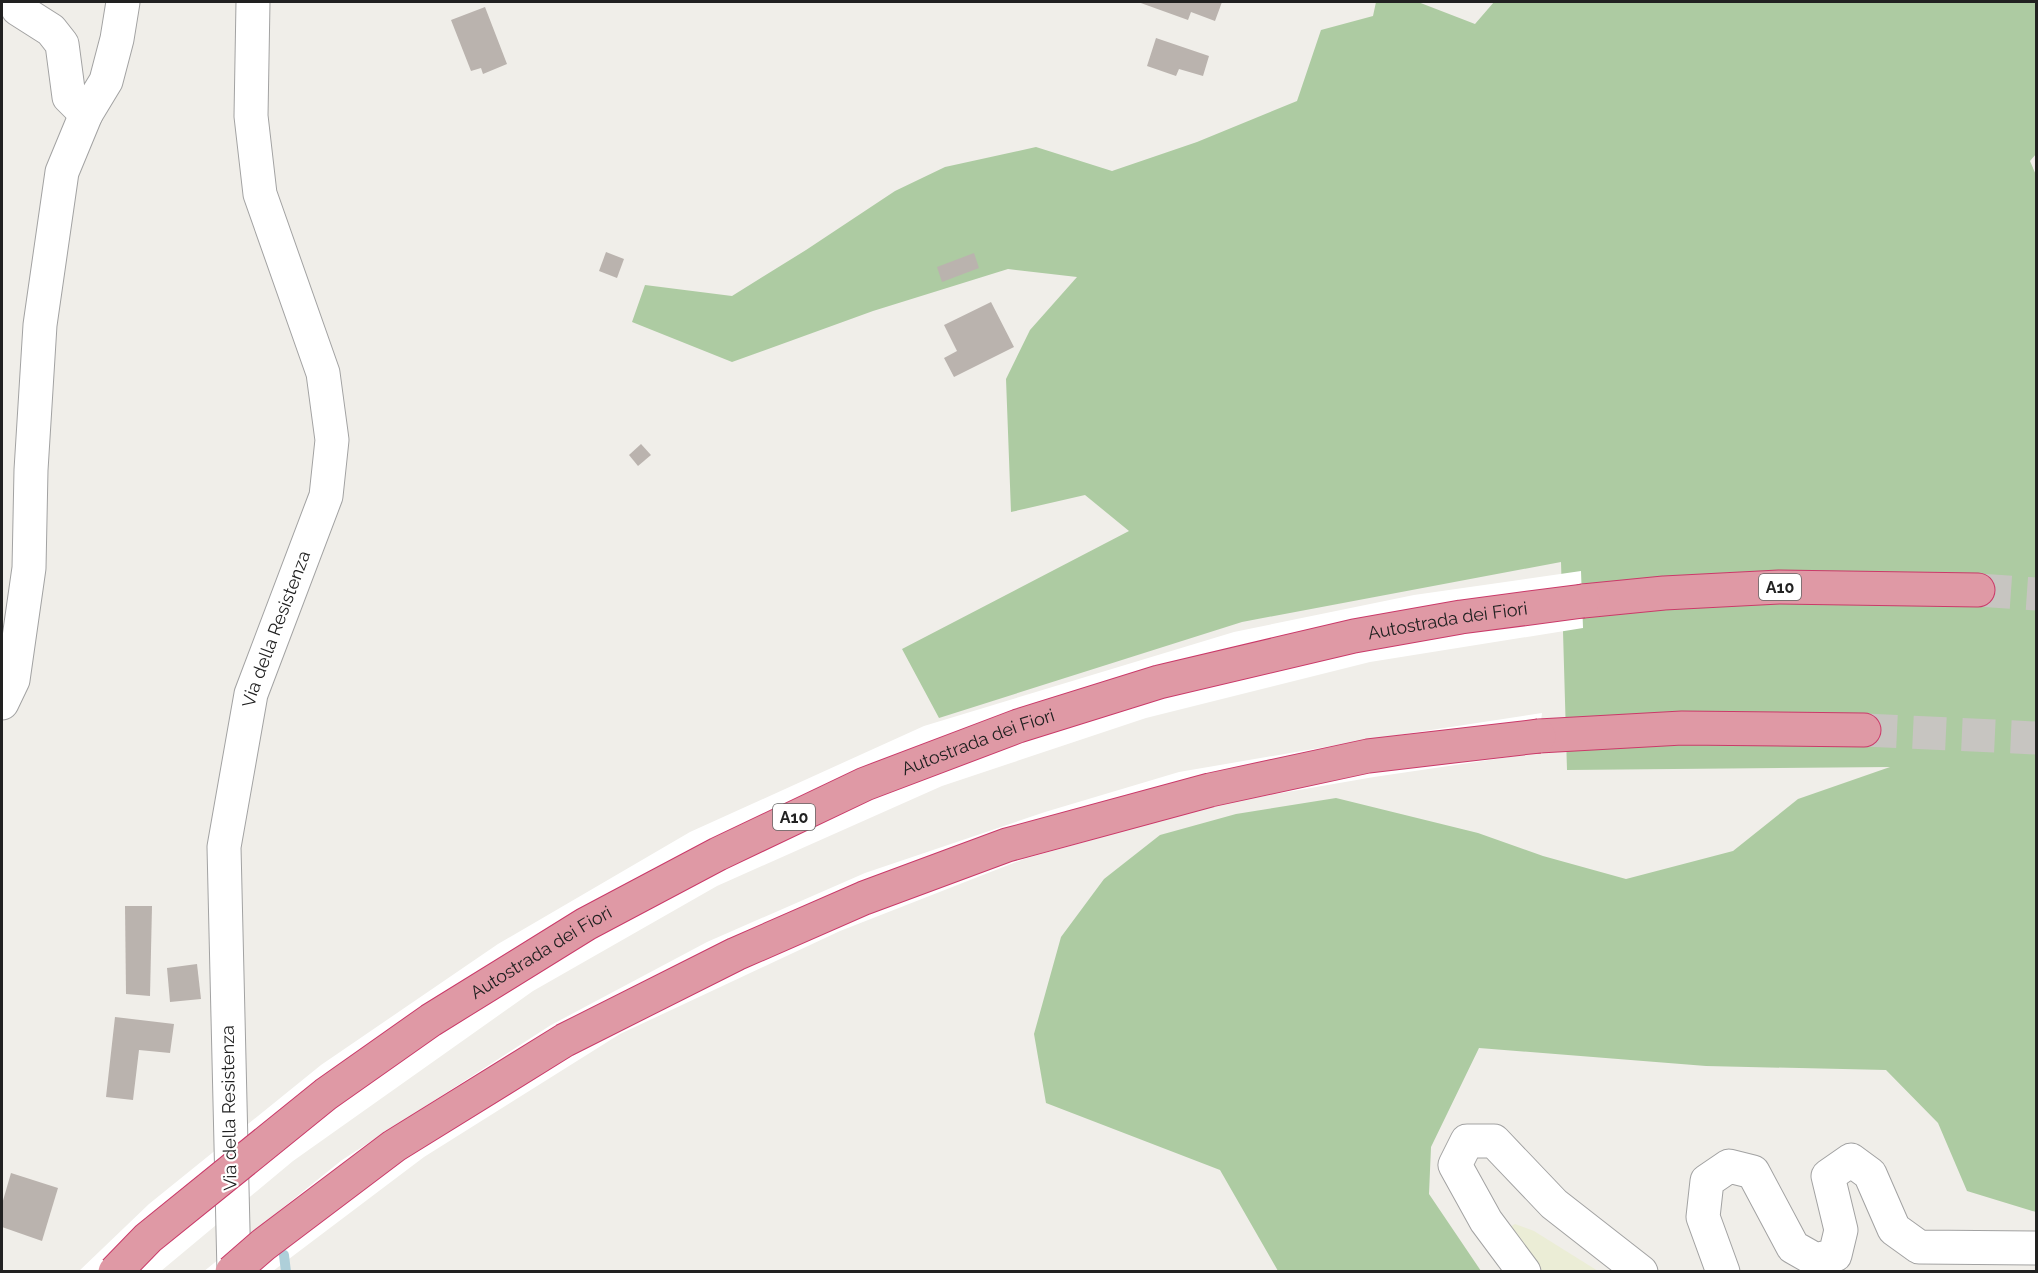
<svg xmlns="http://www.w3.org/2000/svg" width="2038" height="1273" viewBox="0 0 2038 1273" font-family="Raleway,sans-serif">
  <rect width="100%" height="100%" fill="#f0eee9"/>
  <path fill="#ebedd6" d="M 1515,1224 L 1534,1231 L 1598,1271 L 1531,1271 L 1499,1233 Z"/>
  <path fill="#adcba2" d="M 1376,2 L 1418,2 L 1475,24 L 1494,2 L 2036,2 L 2036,154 L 2030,161 L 2036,175 L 2036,1212 L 1967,1191 L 1938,1123 L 1886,1070 L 1706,1066 L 1479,1048 L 1431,1147 L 1429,1194 L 1481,1271 L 1278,1271 L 1220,1170 L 1046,1103 L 1034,1034 L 1061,937 L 1104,879 L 1160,835 L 1236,814 L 1336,798 L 1478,833 L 1543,856 L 1626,879 L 1733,851 L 1798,799 L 1890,767 L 1567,770 L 1561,562 L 1242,622 L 939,718 L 902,649 L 1129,531 L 1085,495 L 1011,512 L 1006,379 L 1030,330 L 1077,277 L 1008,269 L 873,311 L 732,362 L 632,322 L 645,285 L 732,296 L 806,250 L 895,191 L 945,167 L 1036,147 L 1112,171 L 1197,142 L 1297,101 L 1321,30 L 1373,16 Z"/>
  <g fill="#fff">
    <path d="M 1581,571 L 1583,628 L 1370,662 L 1146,718 L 942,786 L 717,886 L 533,991 L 293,1161 L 161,1271 L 78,1272 L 149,1204 L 321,1065 L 498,944 L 690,832 L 924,726 L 1234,632 L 1414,595 Z"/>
    <path d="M 1542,713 L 1539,736 L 1530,754 L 1374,777 L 1219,804 L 1024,859 L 840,931 L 620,1034 L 424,1157 L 273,1271 L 203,1272 L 342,1160 L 551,1025 L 707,942 L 865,873 L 1045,812 L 1179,772 L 1372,739 Z"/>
  </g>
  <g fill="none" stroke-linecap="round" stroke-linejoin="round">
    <path stroke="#aecfd9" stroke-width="10" d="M 284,1255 L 286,1272"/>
  </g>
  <g fill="#bab3ae">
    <path d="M 1138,2 L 1222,2 L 1215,21 L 1191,12 L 1188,20 Z"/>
    <path d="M 485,7 L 507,64 L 483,74 L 481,68 L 471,71 L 451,20 Z"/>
    <path d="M 1156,38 L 1209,56 L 1203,76 L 1179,69 L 1176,76 L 1147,66 Z"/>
    <path d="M 606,252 L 624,259 L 617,278 L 599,271 Z"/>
    <path d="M 974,253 L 979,268 L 942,282 L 937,267 Z"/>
    <path d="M 991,302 L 1014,347 L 954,377 L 944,358 L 957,351 L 944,325 Z"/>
    <path d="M 641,444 L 651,455 L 638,466 L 629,455 Z"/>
    <path d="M 125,906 L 152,906 L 150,996 L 126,994 Z"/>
    <path d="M 197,964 L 201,999 L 170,1002 L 167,968 Z"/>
    <path d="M 115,1017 L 174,1024 L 170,1053 L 139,1050 L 133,1100 L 106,1097 Z"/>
    <path d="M 11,1173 L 58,1188 L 42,1241 L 2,1227 L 2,1204 Z"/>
  </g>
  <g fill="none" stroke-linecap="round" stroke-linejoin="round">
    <g stroke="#c7c5c1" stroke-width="33" stroke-dasharray="33 16" stroke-linecap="butt">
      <path d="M 1978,590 L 2036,594"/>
      <path d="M 1864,730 L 2036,738"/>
    </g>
    <defs>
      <g id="minor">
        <path d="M 18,2 L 18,9 L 51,30 L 62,44 L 69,97 L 86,114 L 106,81 L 117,39 L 123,2"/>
        <path d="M 2,703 L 13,680 L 29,568 L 31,470 L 40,325 L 62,172 L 86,114"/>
        <path id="s1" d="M 234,1272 L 224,847 L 251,694 L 326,496 L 332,440 L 323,373 L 260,194 L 251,116 L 253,2"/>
        <path d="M 1524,1272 L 1486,1221 L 1455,1165 L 1467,1141 L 1494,1141 L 1554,1204 L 1641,1272"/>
        <path d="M 1723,1272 L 1703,1217 L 1707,1181 L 1729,1166 L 1753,1172 L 1793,1247 L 1816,1260 L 1835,1255 L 1841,1230 L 1828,1176 L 1851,1160 L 1870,1174 L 1894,1229 L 1919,1247 L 2036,1248"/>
      </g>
      <g id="highway">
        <path d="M 1583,601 L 1664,593 L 1779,587 L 1978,590"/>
        <path d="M 1539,736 L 1682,728 L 1864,730"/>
      </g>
    </defs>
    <use href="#minor" stroke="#a2a2a2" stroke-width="35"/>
    <use href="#highway" stroke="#ca3a69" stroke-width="35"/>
    <use href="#minor" stroke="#fff" stroke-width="33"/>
    <use href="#highway" stroke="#df99a5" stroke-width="33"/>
    <defs>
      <g id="highway-bridge">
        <path id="s2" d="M 115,1272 L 148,1238 L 326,1094 L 431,1020 L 586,924 L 718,854 L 865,784 L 1018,726 L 1159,682 L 1354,636 L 1461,617 L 1583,601"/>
        <path d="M 232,1272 L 263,1245 L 394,1146 L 565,1040 L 736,954 L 864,898 L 1007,845 L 1210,790 L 1368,756 L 1539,736"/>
      </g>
    </defs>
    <use href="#highway-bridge" stroke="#ca3a69" stroke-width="35" stroke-linecap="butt"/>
    <use href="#highway-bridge" stroke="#df99a5" stroke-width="33"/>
  </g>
  <g text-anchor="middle" stroke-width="4.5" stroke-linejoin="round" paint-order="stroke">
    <g fill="#fff" stroke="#646464" stroke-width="1.5">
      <rect x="1759" y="574" width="42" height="26" rx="4.5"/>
      <rect x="773" y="804" width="42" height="26" rx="4.5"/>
    </g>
    <g font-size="16" font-weight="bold" fill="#212121">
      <text x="1780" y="593">A10</text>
      <text x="794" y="823">A10</text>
    </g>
    <g font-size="18" fill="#212121" stroke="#fff">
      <text dy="6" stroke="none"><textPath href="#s2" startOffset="1506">Autostrada dei Fiori</textPath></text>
      <text dy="6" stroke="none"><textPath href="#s1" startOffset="650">Via della Resistenza</textPath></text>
      <text dy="6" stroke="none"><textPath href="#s2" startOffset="1020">Autostrada dei Fiori</textPath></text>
      <text dy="6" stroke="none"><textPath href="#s2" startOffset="534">Autostrada dei Fiori</textPath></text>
      <text transform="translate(229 1108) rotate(-91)" y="6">Via della Resistenza</text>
    </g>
  </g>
  <rect width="2038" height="1273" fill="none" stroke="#212121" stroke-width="6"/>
</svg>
